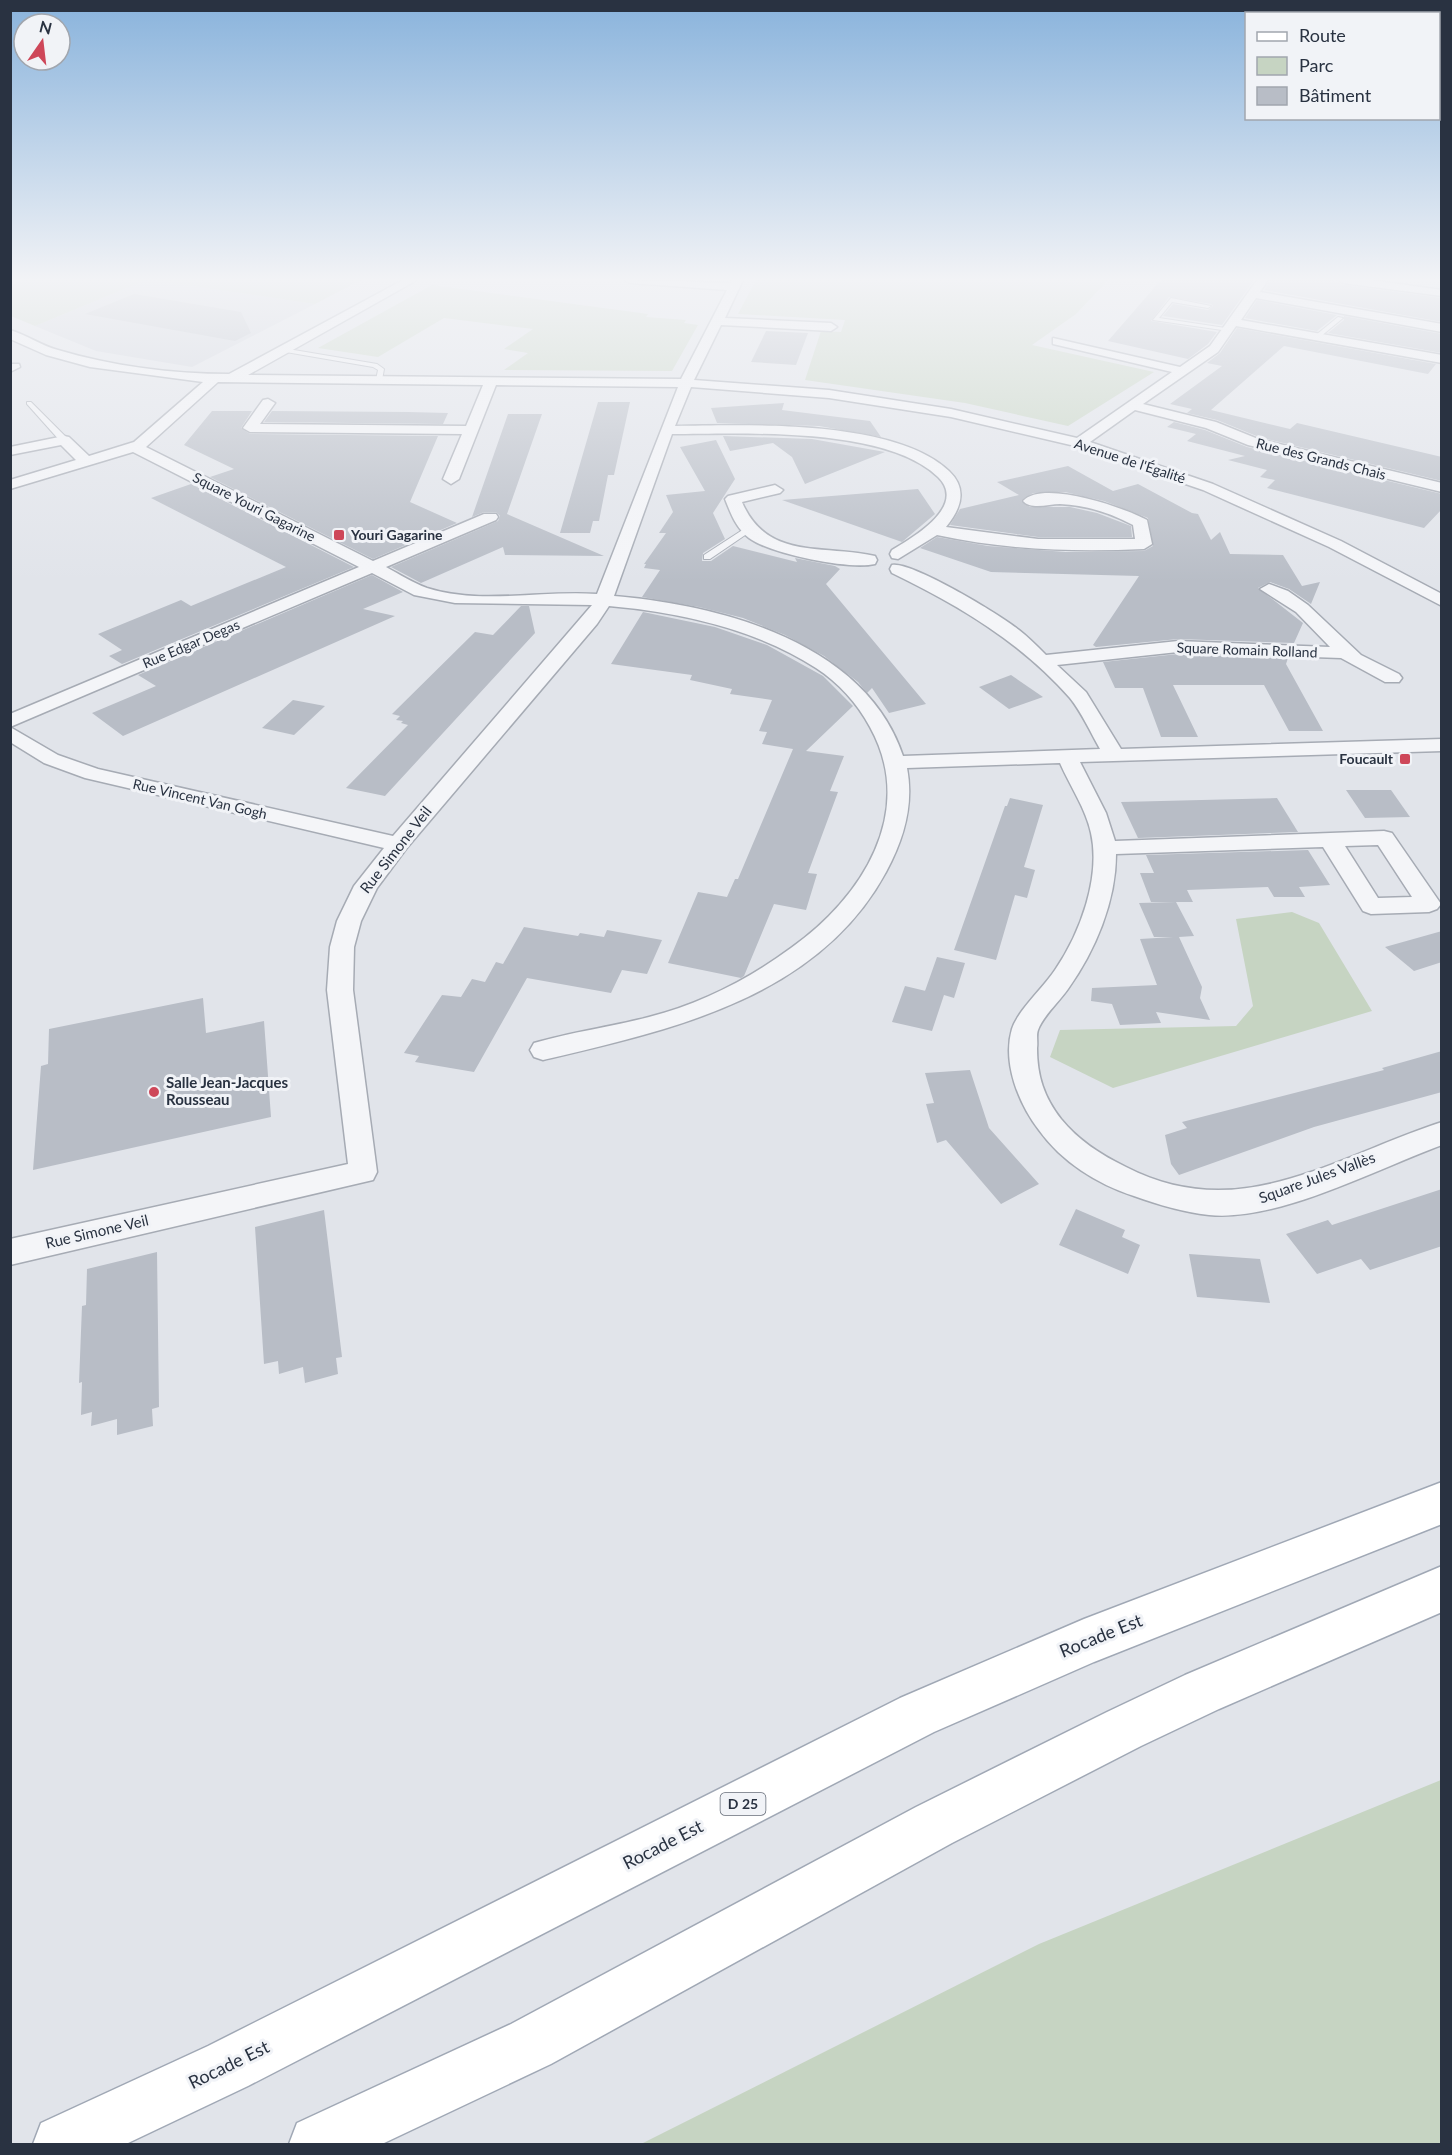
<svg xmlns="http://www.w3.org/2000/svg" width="1452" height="2155" viewBox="0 0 1452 2155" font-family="Lato,sans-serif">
  <rect width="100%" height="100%" fill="#e1e4ea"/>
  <path fill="#cfd3dc" d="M 146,280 L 151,280 L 315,304 L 192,367 L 96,351 L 35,326 Z"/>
  <g fill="#c6d4c2">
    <path d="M 20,280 L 146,280 L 35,326 L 11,316 L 11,287 Z"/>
    <path d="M 151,280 L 361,280 L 315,304 Z"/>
    <path d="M 756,280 L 1108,280 L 1076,314 L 1032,345 L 1154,372 L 1068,426 L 965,403 L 805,380 L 821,331 L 841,332 L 845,320 L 738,314 Z"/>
    <path d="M 432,285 L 648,314 L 646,317 L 686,320 L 684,323 L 698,325 L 672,371 L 504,370 L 528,353 L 504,349 L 533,329 L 444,318 L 378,357 L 318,348 Z"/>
    <path d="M 1292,912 L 1319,923 L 1372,1011 L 1113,1088 L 1050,1057 L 1060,1030 L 1236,1026 L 1253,1006 L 1236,919 Z"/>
    <path d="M 1441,1780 L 1441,2144 L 641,2144 L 1039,1944 Z"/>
  </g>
  <g fill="#b8bdc6">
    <path d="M 1161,280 L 1254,280 L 1222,325 L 1163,316 L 1173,304 L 1208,310 L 1213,306 L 1211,304 L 1169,297 L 1151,321 L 1217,332 L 1208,344 L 1188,359 L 1108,341 Z"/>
    <path d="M 1270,280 L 1332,280 L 1343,285 L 1442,298 L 1442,322 L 1264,290 Z"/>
    <path d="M 134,294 L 241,312 L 251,333 L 235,341 L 85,314 Z"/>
    <path d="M 1257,300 L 1337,315 L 1317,331 L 1245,318 Z"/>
    <path d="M 1344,316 L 1442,334 L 1442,353 L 1328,333 L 1344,320 Z"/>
    <path d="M 1237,328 L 1436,364 L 1428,374 L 1284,346 L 1211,410 L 1290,429 L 1297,423 L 1442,457 L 1442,481 L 1259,437 L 1217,420 L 1187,413 L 1192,409 L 1170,404 L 1222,366 L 1207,363 L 1220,353 Z"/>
    <path d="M 766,331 L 808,333 L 796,365 L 751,362 Z"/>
    <path d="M 598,402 L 630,402 L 614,475 L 608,475 L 599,521 L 593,521 L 590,533 L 560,533 Z"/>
    <path d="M 784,403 L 782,410 L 870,421 L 881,437 L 819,426 L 717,423 L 711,408 Z"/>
    <path d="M 212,411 L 252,411 L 241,428 L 250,434 L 438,436 L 410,502 L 457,523 L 373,559 L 210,477 L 234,469 L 184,445 Z"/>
    <path d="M 272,411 L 408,412 L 448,413 L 443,424 L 264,422 Z"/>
    <path d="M 508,414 L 542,414 L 507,514 L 604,556 L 505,555 L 503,547 L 421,583 L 391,567 L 498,521 L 500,516 L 496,512 L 484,512 L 472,517 Z"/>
    <path d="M 1174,422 L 1205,430 L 1247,447 L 1442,494 L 1442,509 L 1424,528 L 1267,488 L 1275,480 L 1260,477 L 1267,470 L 1228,460 L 1245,456 L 1187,441 L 1196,434 L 1167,427 Z"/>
    <path d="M 723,436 L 812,439 L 885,452 L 805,484 L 792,457 L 773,443 L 730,451 Z"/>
    <path d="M 716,440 L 735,479 L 713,513 L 725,539 L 703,553 L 702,561 L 711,561 L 733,546 L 797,562 L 795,558 L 835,566 L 840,569 L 826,584 L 926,704 L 889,713 L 872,688 L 867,693 L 858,682 L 824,656 L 785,635 L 743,618 L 699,607 L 642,597 L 660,570 L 644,568 L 646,564 L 644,564 L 666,533 L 659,533 L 673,512 L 666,495 L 705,491 L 680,447 Z"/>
    <path d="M 1068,466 L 1113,491 L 1138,484 L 1192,513 L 1198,514 L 1211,540 L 1220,532 L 1230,554 L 1283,555 L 1302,586 L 1320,582 L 1311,604 L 1289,589 L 1270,582 L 1258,588 L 1303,623 L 1294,643 L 1178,639 L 1096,647 L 1093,645 L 1139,576 L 991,572 L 920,548 L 937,537 L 988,546 L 1066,552 L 1144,551 L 1153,546 L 1148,518 L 1104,501 L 1065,492 L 1033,493 L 1021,501 L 1030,507 L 1070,507 L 1097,513 L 1131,526 L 1132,537 L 1038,537 L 950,525 L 960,509 L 1019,495 L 997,482 Z"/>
    <path d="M 191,484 L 354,567 L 122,664 L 109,656 L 122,650 L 98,634 L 181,600 L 191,606 L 286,567 L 151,498 Z"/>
    <path d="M 918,489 L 935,514 L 902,542 L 782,500 Z"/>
    <path d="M 372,575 L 403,592 L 363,609 L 395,616 L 123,736 L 92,713 L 156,686 L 138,675 Z"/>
    <path d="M 521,606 L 529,606 L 535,633 L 385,796 L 346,788 L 408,725 L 401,723 L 403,721 L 396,720 L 400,716 L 392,714 L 475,632 L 493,635 Z"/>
    <path d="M 643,612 L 715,627 L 767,645 L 823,676 L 853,706 L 806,751 L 844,756 L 830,791 L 838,792 L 808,873 L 817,874 L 806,910 L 774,904 L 744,976 L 741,978 L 668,963 L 698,892 L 727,897 L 735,879 L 738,879 L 793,749 L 762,744 L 767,732 L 759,731 L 772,700 L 730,694 L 732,689 L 690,680 L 692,675 L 611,664 Z"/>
    <path d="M 1178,654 L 1288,658 L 1286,664 L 1323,731 L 1289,731 L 1264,685 L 1173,685 L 1198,737 L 1161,737 L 1143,688 L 1115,688 L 1103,662 Z"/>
    <path d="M 1011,675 L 1043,697 L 1009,709 L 979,687 Z"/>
    <path d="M 293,700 L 325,706 L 294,735 L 262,728 Z"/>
    <path d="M 1346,790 L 1391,790 L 1410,817 L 1365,818 Z"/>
    <path d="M 1010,798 L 1043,805 L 1024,867 L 1035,870 L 1027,898 L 1015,895 L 996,960 L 954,950 L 1005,806 L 1007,806 Z"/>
    <path d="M 1277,798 L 1298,832 L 1138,838 L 1121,802 Z"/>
    <path d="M 1308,850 L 1330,885 L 1299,887 L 1305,897 L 1274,897 L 1268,887 L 1187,890 L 1193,902 L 1151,902 L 1140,873 L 1154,873 L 1146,855 Z"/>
    <path d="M 1176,902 L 1194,936 L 1179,937 L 1202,987 L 1200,998 L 1210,1020 L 1156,1012 L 1161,1023 L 1120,1025 L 1112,1004 L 1091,1001 L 1092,988 L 1157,985 L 1140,939 L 1173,937 L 1154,937 L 1139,903 Z"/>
    <path d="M 524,927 L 578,936 L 580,933 L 604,937 L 607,930 L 662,940 L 647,974 L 622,970 L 611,993 L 527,978 L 474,1072 L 415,1062 L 419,1056 L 404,1053 L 442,995 L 461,997 L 472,979 L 485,982 L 496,962 L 503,964 Z"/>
    <path d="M 1442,931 L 1442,962 L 1414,971 L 1385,947 Z"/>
    <path d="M 937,957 L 965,963 L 954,998 L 944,995 L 932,1031 L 892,1022 L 905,986 L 930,992 L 925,991 Z"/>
    <path d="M 203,998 L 206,1033 L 264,1021 L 271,1117 L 33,1170 L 41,1066 L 48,1064 L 49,1029 Z"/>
    <path d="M 1442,1051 L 1442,1092 L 1314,1127 L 1179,1175 L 1171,1164 L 1165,1135 L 1187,1128 L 1182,1122 L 1384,1070 L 1382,1068 Z"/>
    <path d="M 970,1070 L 989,1128 L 1039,1184 L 1001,1204 L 946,1140 L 937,1143 L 926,1104 L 934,1103 L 925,1073 Z"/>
    <path d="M 1442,1189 L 1442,1246 L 1370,1270 L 1361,1259 L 1317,1274 L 1286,1234 L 1328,1220 L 1332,1225 Z"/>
    <path d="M 1076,1209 L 1125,1230 L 1122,1237 L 1140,1245 L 1128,1274 L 1059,1245 Z"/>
    <path d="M 324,1210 L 342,1357 L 336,1358 L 338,1374 L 305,1383 L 303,1367 L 279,1374 L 278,1361 L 264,1364 L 255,1227 Z"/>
    <path d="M 157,1252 L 159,1407 L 152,1409 L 153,1426 L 117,1435 L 117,1419 L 91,1426 L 92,1412 L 81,1415 L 82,1382 L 79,1383 L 82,1306 L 86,1305 L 87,1269 Z"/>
    <path d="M 1189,1254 L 1260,1259 L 1270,1303 L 1197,1297 Z"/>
  </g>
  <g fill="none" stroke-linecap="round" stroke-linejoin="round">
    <defs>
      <g id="lane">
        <path d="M 1171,298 L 1211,306 L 1208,308 L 1172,302 L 1159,318 L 1232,329 L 1229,331 L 1153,320 Z"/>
        <path d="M 1338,317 L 1343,318 L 1320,337 L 1316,337 L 1316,335 Z"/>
        <path d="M 282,348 L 377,364 L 384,369 L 382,380 L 379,382 L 376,380 L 378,370 L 373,367 L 280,351 Z"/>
        <path d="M 27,402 L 31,402 L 67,438 L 67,442 L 61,442 L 27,404 Z"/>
        <path d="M 747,527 L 754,529 L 710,559 L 704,559 L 704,555 Z"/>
      </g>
      <g id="street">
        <path d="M 403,280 L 417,280 L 248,375 L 681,379 L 727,290 L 630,283 L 625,280 L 731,283 L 732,280 L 743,280 L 725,318 L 831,323 L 837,327 L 831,331 L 721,325 L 694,380 L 829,390 L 951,409 L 1077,438 L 1172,372 L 1053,344 L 1053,338 L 1180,367 L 1210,346 L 1257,280 L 1268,280 L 1260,292 L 1442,324 L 1442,332 L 1256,298 L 1241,320 L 1442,355 L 1442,363 L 1236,326 L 1218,352 L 1143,404 L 1216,422 L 1258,439 L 1442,483 L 1442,492 L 1248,445 L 1206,428 L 1135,410 L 1090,442 L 1213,484 L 1341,541 L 1442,594 L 1442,606 L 1329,547 L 1203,490 L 1075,446 L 951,417 L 829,398 L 691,387 L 675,426 C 749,425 894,419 949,471 C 968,489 961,509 946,527 L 1038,539 L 1135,539 L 1133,525 C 1110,513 1087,505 1060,504 C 1049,504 1031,510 1023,501 C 1043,479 1125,508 1147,520 L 1152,544 L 1144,549 C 1074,552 1006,550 937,535 L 898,559 L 892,558 L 890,554 L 892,550 C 912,538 968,506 938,477 C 885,426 743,434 672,434 L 614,596 C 720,605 865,642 903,756 L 1100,749 C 1091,733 1082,713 1070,698 C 1021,642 958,605 892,573 L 890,569 L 892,565 C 911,561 1001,615 1019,630 C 1028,637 1037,646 1046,655 L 1178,641 L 1330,647 L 1296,612 L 1260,589 L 1269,584 L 1288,591 L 1308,605 L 1361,655 L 1399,674 L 1402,678 L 1399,682 L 1385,682 L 1341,658 L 1178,652 L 1057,665 L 1086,692 L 1121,749 L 1442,739 L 1442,751 L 1080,762 L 1106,813 L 1115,841 L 1384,831 L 1392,833 L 1441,904 L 1437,909 L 1429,912 L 1371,914 L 1363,911 L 1323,847 L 1116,854 C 1116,902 1095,951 1068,989 C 1059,1002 1043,1016 1038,1030 C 1036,1035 1038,1042 1037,1048 C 1037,1076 1044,1097 1061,1119 C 1078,1140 1101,1155 1126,1167 C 1240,1226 1334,1157 1442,1122 L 1442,1145 C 1376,1169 1278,1222 1209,1215 C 1183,1212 1159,1205 1134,1196 C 1097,1184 1062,1162 1039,1130 C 1019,1104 1002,1063 1012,1029 C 1018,1010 1044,987 1055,970 C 1080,934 1101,877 1091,833 C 1086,809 1070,786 1060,763 L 907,768 C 914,805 904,839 886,872 C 818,998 671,1030 543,1060 L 534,1057 L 530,1050 L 534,1043 C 571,1032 611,1027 649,1017 C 700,1004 749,979 791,948 C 862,898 917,812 870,727 C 857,703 839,683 816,668 C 756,629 678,612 609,606 L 597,624 L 406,849 L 377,888 L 361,921 L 354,947 L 353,990 L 377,1172 L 373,1180 L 10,1265 L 10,1239 L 348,1164 L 327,990 L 330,947 L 337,921 L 354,886 L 384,848 L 85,778 L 44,763 L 10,742 L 10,727 L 58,755 L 98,769 L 393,836 L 592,605 L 455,603 L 414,595 L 372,573 L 10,727 L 10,714 L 359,567 L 133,452 L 10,489 L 10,480 L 76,460 L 61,445 L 10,455 L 10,447 L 64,436 L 69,437 L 89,456 L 134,442 L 203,382 L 90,367 L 46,355 L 10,339 L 10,330 C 27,335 42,346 58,350 C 112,366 173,374 229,374 ZM 218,382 L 483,385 L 466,426 L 260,424 L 275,403 L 268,399 L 263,400 L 243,428 L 250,432 L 462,434 L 443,479 L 451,484 L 459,479 L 496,385 L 678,387 L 597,594 C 542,590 480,605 427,588 C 413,583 399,574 386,567 L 496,520 L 498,517 L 496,514 L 484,514 L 373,561 L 146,447 ZM 1378,845 L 1412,897 L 1378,898 L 1345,846 Z"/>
        <path d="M 1338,280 L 1370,280 L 1442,290 L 1442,296 L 1343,283 Z"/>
        <path d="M 10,364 L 19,364 L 20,367 L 10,372 Z"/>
        <path d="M 775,485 L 783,490 L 780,493 L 742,502 C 767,561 824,544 875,556 L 877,560 L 875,564 C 849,570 771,554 749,538 C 736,528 731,514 725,499 L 728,496 Z"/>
      </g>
      <g id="primary">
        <path d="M 1442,1482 L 1442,1524 L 1094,1662 L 934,1732 L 248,2086 L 126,2144 L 33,2144 L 41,2123 L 208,2046 L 900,1698 L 1084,1619 Z"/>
        <path d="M 1442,1566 L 1442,1612 L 1219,1709 L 1141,1746 L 952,1843 L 551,2064 L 382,2144 L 289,2144 L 297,2123 L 511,2024 L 916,1807 L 1107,1712 L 1185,1675 Z"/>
      </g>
    </defs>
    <use href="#lane" stroke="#a6abb4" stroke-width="2"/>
    <use href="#street" stroke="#a6abb4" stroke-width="3"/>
    <use href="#primary" stroke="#a0a8b5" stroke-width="3"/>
    <use href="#lane" fill="#f4f5f8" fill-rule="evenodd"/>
    <use href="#street" fill="#f4f5f8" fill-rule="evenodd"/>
    <use href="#primary" fill="#fff" fill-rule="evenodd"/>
  </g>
  <linearGradient id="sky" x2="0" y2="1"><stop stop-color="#89b3dc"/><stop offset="0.48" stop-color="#f2f3f6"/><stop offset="1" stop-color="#f2f3f6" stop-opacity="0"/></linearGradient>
  <rect width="1452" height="582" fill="url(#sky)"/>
  <g fill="#ce4759" stroke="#f1f3f7" stroke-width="2">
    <rect x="333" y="529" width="12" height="12" rx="3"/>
    <rect x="1399" y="753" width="12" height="12" rx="3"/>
    <circle cx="154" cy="1092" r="6"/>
  </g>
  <g text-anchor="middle" stroke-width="6" stroke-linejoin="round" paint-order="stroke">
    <g font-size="14" fill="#293241" stroke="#f1f3f7">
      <text transform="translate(1321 459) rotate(14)" y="5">Rue des Grands Chais</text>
      <text transform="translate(1130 461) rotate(18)" y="5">Avenue de l'Égalité</text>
      <text transform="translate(254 507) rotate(27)" y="5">Square Youri Gagarine</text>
      <text transform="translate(191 644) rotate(-23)" y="5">Rue Edgar Degas</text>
      <text transform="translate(1247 650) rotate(2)" y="5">Square Romain Rolland</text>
      <text transform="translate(200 799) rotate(13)" y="5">Rue Vincent Van Gogh</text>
    </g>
    <g font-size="14" font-weight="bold" fill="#293241" stroke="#f1f3f7" text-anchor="start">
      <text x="351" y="540">Youri Gagarine</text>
      <text x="1393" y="764" text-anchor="end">Foucault</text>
    </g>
    <rect fill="#f1f3f7" stroke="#656c78" stroke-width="1.5" x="720.5" y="1793" width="45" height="22" rx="4.5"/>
    <g font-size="14" font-weight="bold" fill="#293241">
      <text x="743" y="1809">D 25</text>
    </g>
    <g font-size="15" fill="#293241" stroke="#f1f3f7">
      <text transform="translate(396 850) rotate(-52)" y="5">Rue Simone Veil</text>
      <text transform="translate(1317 1178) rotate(-20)" y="5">Square Jules Vallès</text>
      <text transform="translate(97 1232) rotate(-13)" y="5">Rue Simone Veil</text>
    </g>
    <g font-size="15" font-weight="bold" fill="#293241" stroke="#f1f3f7" text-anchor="start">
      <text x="166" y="1088">Salle Jean-Jacques<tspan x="166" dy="17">Rousseau</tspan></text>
    </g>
    <g font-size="18" fill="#293241" stroke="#f1f3f7">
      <text transform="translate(1101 1636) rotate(-22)" y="6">Rocade Est</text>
      <text transform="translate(663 1845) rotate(-27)" y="6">Rocade Est</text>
      <text transform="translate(229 2065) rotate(-26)" y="6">Rocade Est</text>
    </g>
  </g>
  <rect width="1452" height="2155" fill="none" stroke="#293241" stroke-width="24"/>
  <rect x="1245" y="12" width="195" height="108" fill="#f1f3f7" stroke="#a1a6ae" stroke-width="1.5"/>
  <rect x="1257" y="32" width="30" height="9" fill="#ffffff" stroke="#a1a6ae" stroke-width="1.5"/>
  <text x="1299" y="42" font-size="18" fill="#293241">Route</text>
  <rect x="1257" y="57" width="30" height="18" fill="#c6d4c2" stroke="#a1a6ae" stroke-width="1.5"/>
  <text x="1299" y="72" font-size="18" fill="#293241">Parc</text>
  <rect x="1257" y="87" width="30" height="18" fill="#b8bdc6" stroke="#a1a6ae" stroke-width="1.5"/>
  <text x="1299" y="102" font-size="18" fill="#293241">Bâtiment</text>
  <g transform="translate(42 42) rotate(14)"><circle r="28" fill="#f1f3f7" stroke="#a1a6ae" stroke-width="1.5"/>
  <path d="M0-4.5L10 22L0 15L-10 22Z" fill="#ce4759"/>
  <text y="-9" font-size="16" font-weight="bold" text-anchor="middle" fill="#293241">N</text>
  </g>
</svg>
